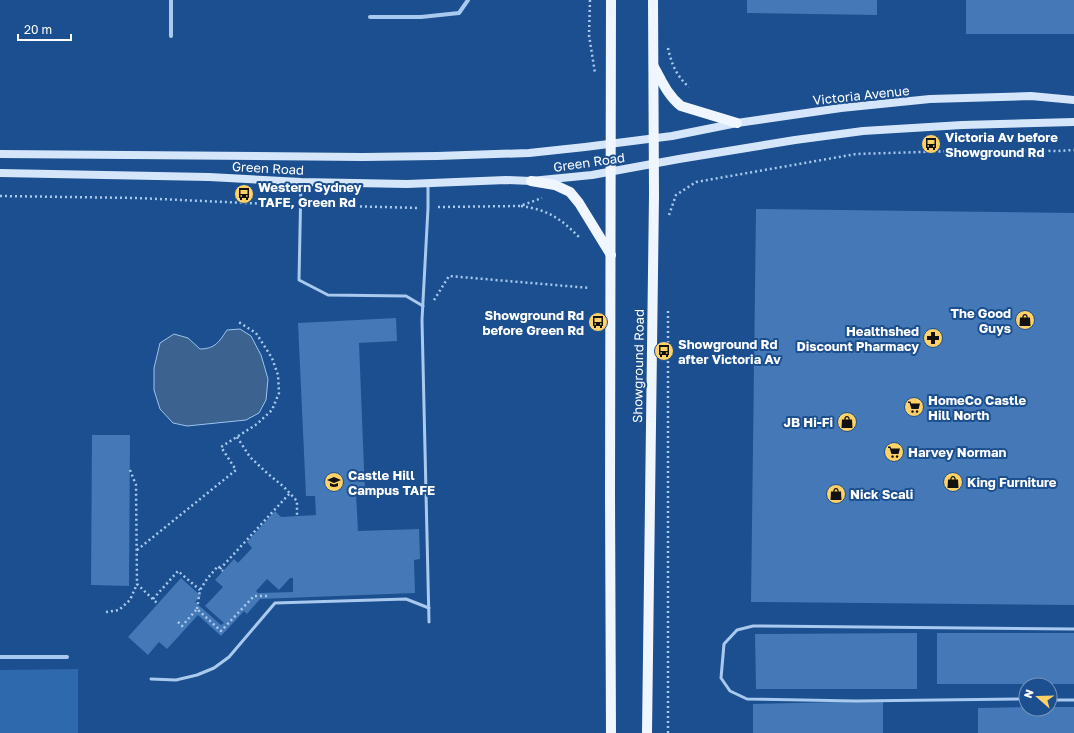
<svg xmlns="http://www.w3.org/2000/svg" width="1074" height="733" viewBox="0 0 1074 733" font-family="'Golos Text',sans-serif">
  <rect width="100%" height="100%" fill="#1b4f8f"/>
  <path fill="#2e69ad" d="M 78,669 L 78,733 L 0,733 L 0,670 Z"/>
  <path fill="#3c6290" stroke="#9cc4f0" d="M 240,329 L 251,336 L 261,355 L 268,379 L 266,400 L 259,413 L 246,420 L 187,426 L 173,423 L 160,409 L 154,390 L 154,368 L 160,343 L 174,334 L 188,338 L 200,349 C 215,349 219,342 227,330 Z"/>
  <g fill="#4478b7" fill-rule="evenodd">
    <path d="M 747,0 L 877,0 L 877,15 L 747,13 Z"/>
    <rect x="966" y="0" width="108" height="34"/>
    <path d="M 756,209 L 1074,213 L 1074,605 L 751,602 Z"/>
    <path d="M 396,318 L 397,341 L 359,343 L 365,493 L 356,493 L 358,531 L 419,529 L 420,559 L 414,560 L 415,593 L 260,599 L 247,614 L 244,611 L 221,636 L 198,615 L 167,649 L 159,642 L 148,655 L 128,637 L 181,578 L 201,596 L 195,602 L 221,625 L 224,623 L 205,606 L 223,587 L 215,580 L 234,559 L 238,563 L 252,548 L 247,542 L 275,511 L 281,517 L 316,515 L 315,496 L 306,496 L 298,323 ZM 290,578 L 293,578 L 293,592 L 258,593 L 256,591 L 267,579 L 279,590 Z"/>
    <path d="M 92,435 L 130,435 L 129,586 L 91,585 Z"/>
    <path d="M 917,633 L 917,689 L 756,689 L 755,634 Z"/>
    <rect x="937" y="633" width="137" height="51"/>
    <path d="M 883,701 L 883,733 L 753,733 L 753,704 Z"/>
    <path d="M 1026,707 L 1026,709 L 1050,709 L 1050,707 L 1074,707 L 1074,733 L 978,733 L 978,708 Z"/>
  </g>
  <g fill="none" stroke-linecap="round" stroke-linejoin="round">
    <g stroke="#a9c9ee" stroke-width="2.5" stroke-dasharray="2 3" stroke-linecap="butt">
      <path d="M 590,0 L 589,35 L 595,73"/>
      <path d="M 668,48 C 671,63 677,77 689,87"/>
      <path d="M 0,196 L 137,198 L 291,205"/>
      <path d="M 310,205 L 419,208"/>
      <path d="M 521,206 C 548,210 560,218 579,237"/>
      <path d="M 438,207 L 520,206 L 542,198"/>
      <path d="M 669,215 L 676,195 L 696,182 L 856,154 L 986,150 L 1058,151 L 1074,150"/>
      <path d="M 434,300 L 449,276 L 590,288"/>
      <path d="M 237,437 L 250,457 L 267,473 L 284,487 L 297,501 L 297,516"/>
      <path d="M 130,470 L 136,485 L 137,584 L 158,604"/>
      <path d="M 137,550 L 236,470 L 221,447 L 257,424 L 272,410 L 279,393 L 278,375 L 272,358 L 256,333 L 237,321"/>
      <path d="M 220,569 L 290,493"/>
      <path d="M 153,599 L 178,571 L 200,590"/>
      <path d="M 197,609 L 200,590 L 207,579 L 218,566 L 223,571"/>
      <path d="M 106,612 L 119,610 L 130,600 L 137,584"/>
      <path d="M 178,622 L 182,626 L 197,609 L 221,631 L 254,596 L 268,596"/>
      <path d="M 668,733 L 668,310"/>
    </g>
    <g stroke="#a9c9ee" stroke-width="3">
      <path d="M 301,182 L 299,280 L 328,295 L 406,296 L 423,306"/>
      <path d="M 428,184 L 428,208 L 422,320 L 429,622"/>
      <path d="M 151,679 L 176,680 L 197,675 L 214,668 L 229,657 L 275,603 L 406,599 L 429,608"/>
      <path d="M 1026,699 L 856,701 L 747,699 L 730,691 L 721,678 L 724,644 L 737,630 L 753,626 L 1074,629"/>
      <path d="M 1050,700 L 1074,700"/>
    </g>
    <g stroke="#a9c9ee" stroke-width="4">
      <path d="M 370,17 L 421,17 L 459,13 L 468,0"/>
      <path d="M 171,36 L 171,0"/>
      <path d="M 0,657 L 67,657"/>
    </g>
    <g stroke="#d6e6fa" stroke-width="8">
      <path d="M 0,154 L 363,157 L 437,156 L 529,153 L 585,147 L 672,136 L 737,123 L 841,108 L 930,99 L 1031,96 L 1074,100"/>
      <path d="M 0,173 L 209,177 L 301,182 L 407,184 L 506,180 L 531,181 L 592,175 L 679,159 L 795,140 L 863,131 L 962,125 L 1074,122"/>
    </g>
    <g stroke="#f0f6ff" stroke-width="10">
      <path d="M 654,67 C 662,81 668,96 681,106 L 737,123"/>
      <path d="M 531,181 L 555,185 L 570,192 L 579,203 L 611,255"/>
      <path d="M 611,733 L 610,495 L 611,0"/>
      <path d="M 647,733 L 654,195 L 653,0"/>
    </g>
  </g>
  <defs>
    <symbol id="bus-disc" viewBox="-11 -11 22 22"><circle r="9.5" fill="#ffd166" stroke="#1b4f8f"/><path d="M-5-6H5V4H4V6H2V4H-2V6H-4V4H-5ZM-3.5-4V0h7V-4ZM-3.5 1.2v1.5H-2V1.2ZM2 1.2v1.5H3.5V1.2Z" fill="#111"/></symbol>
    <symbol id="shop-disc" viewBox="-11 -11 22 22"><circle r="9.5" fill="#ffd166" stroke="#1b4f8f"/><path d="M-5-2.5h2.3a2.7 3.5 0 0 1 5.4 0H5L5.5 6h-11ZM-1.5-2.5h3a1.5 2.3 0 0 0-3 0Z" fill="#111"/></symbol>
    <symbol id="pharmacy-disc" viewBox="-11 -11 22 22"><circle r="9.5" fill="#ffd166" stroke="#1b4f8f"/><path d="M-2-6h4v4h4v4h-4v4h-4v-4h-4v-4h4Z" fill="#111"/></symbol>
    <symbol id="supermarket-disc" viewBox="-11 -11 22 22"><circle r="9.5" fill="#ffd166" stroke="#1b4f8f"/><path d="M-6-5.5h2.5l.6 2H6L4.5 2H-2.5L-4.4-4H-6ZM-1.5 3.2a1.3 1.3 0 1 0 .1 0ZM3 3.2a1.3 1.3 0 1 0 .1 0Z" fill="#111"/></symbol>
    <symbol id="university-disc" viewBox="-11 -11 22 22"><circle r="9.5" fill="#ffd166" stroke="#1b4f8f"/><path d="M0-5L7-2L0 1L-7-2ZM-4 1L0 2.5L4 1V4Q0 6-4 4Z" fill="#111"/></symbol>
  </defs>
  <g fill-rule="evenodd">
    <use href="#bus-disc" x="920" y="133" width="22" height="22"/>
    <use href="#bus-disc" x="233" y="183" width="22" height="22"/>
    <use href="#shop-disc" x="1014" y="309" width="22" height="22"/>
    <use href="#bus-disc" x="587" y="311" width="22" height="22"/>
    <use href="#pharmacy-disc" x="922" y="327" width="22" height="22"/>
    <use href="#bus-disc" x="653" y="340" width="22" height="22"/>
    <use href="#supermarket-disc" x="903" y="396" width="22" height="22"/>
    <use href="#shop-disc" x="836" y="411" width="22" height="22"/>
    <use href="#supermarket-disc" x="883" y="441" width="22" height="22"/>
    <use href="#university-disc" x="323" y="471" width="22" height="22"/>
    <use href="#shop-disc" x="942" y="471" width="22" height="22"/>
    <use href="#shop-disc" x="825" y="483" width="22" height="22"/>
  </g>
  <g text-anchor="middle" stroke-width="4" stroke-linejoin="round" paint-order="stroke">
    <g font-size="13" fill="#fff" stroke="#1b4f8f">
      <text transform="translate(861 95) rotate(-6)" y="5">Victoria Avenue</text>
      <text transform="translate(589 162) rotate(-8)" y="5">Green Road</text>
      <text transform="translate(268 168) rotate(3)" y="5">Green Road</text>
      <text transform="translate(638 366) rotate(-89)" y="5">Showground Road</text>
    </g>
    <g font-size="13" font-weight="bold" fill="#fff" stroke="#1b4f8f" text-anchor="start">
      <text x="945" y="142">Victoria Av before<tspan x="945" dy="15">Showground Rd</tspan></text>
      <text x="258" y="192">Western Sydney<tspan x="258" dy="15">TAFE, Green Rd</tspan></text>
      <text x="1011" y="318" text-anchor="end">The Good<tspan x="1011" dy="15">Guys</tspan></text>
      <text x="584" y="320" text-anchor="end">Showground Rd<tspan x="584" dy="15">before Green Rd</tspan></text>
      <text x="919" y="336" text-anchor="end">Healthshed<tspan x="919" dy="15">Discount Pharmacy</tspan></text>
      <text x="678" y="349">Showground Rd<tspan x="678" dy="15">after Victoria Av</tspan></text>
      <text x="928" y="405">HomeCo Castle<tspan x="928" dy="15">Hill North</tspan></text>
      <text x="833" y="427" text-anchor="end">JB Hi-Fi</text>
      <text x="908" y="457">Harvey Norman</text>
      <text x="348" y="480">Castle Hill<tspan x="348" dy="15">Campus TAFE</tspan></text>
      <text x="967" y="487">King Furniture</text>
      <text x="850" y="499">Nick Scali</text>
    </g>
  </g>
  <g transform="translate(1038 697) rotate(290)"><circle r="19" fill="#1b4f8f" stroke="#7695bc"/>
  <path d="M0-3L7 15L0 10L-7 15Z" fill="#ffd166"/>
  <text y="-6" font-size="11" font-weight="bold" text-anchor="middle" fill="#ffffff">N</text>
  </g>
  <path d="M18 34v6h53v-6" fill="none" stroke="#ffffff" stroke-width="2"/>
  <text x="24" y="34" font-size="12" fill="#ffffff" stroke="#1b4f8f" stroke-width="3" paint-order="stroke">20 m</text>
</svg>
